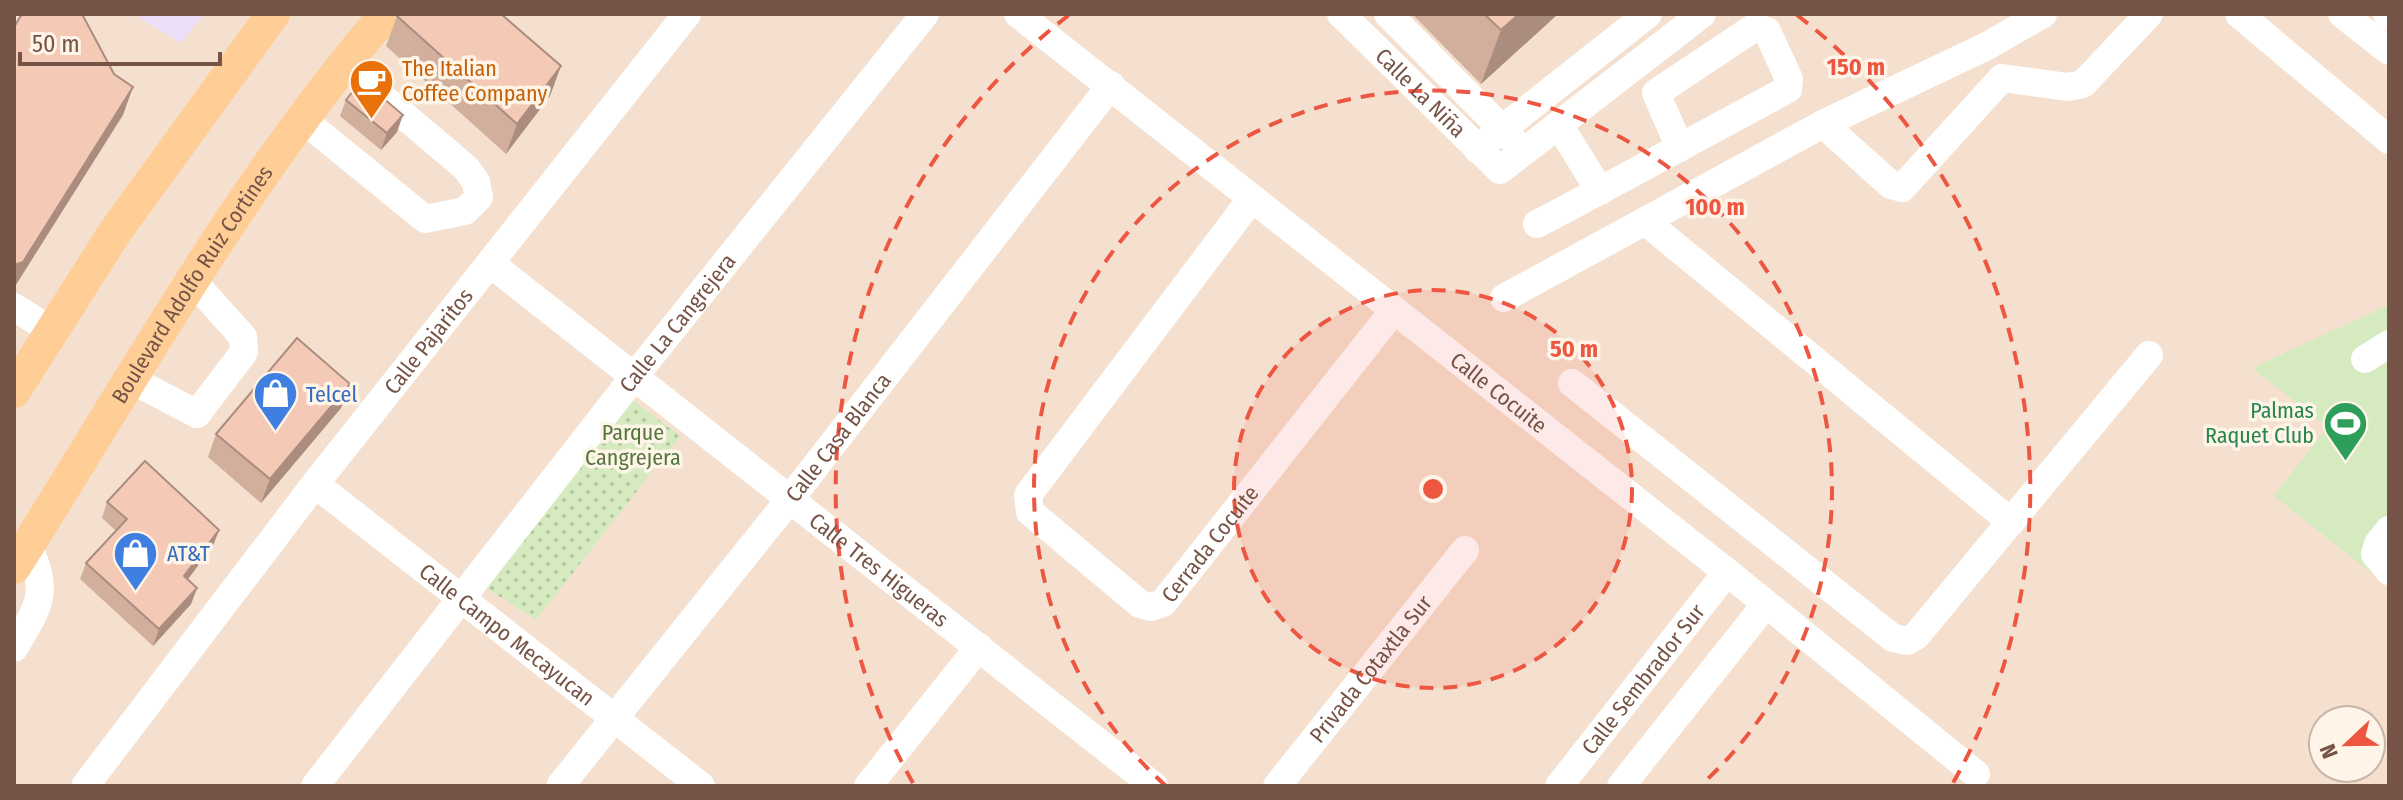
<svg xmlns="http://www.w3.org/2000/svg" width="2403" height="800" viewBox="0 0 2403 800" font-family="'Fira Sans Condensed',sans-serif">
  <defs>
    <pattern id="grass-dots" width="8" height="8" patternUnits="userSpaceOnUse" patternTransform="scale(2)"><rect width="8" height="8" fill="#d5ebbf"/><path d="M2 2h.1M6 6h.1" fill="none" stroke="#b1c19d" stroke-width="1.8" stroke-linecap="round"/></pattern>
  </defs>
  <rect width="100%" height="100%" fill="#fdf0e1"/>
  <path fill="#f5e0cf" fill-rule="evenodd" d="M 14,14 L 2389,14 L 2389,786 L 14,786 ZM 2323,720 L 2371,720 L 2371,768 L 2323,768 Z"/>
  <path fill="#eddef9" d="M 133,14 L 204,14 L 181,43 Z"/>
  <path fill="url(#grass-dots)" d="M 630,398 L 680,436 L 536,620 L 486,588 Z"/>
  <path fill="#d5ebbf" d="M 2389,305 L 2389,587 L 2274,496 L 2327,427 L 2252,368 Z"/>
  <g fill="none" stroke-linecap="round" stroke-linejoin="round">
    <g stroke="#fff" stroke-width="28">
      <path id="s1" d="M 1018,14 L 1727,572 L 1976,774"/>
      <path id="s2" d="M 1341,14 L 1500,170 L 1702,14"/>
      <path d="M 1388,14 L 1513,140"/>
      <path d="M 2239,14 L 2389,140"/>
      <path d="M 2342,14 L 2389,51"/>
      <path d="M 2387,14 L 2389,16"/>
      <path d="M 301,118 L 425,219 L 465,211 L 479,197 L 476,182 L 466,168 L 343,64"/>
      <path d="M 1823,124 L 1891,185 L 1902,188 L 2002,78 L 2068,87 L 2083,84 L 2149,14"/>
      <path d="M 1559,125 L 1600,191"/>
      <path d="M 1477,149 L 1648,14"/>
      <path id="s3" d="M 1252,198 L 1028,495 L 1030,512 L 1140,604 L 1151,607 L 1163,603 L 1394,310"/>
      <path d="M 1645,221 L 2011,522"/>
      <path d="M 1537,224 C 1621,180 1704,134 1788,89 L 1789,79 L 1767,31 L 1755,27 L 1656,93 L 1680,148"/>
      <path id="s4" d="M 491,264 L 1154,786"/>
      <path d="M 1504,298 L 1823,124 L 1987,46 L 2043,14"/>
      <path d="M 14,307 L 52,331"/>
      <path d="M 2365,359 L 2389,344"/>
      <path d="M 130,379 L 197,414 L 244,352 L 243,337 L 191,279"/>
      <path d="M 1572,383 L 1893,638 L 1908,641 L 1916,636 L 2149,355"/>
      <path id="s5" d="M 315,484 L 701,786"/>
      <path d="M 2389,530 L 2378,544 L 2375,554 L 2389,571"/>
      <path d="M 14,648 C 39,606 50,593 28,546"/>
      <path id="s6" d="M 85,786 L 315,484 L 687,14"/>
      <path id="s7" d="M 315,786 L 633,378 L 925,14"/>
      <path id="s8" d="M 560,786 L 790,499 L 1111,85"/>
      <path d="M 868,786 L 979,647"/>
      <path id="s9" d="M 1277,786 L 1465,550"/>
      <path id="s10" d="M 1559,786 L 1727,572"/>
      <path d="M 1621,786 L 1766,604"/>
    </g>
    <g stroke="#ffce96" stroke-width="34">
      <path d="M 14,391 L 115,232 L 273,14"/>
      <path id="s11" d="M 14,567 C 135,377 238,186 386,14"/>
    </g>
  </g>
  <g fill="#d2ae9d">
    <path d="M 1412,14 L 1558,14 L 1481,84 Z"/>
    <path d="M 397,16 L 550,96 L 506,154 L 386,46 Z"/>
    <path d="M 346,100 L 397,132 L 381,150 L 340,116 Z"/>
    <path d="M 341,408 L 261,503 L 208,457 L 216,434 Z"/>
    <path d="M 107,502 L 213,546 L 188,579 L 197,588 L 191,604 L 153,646 L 80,579 L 86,563 L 116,531 L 102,518 Z"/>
  </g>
  <g fill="#ab8d80">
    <path d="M 1519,14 L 1558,14 L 1481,84 L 1501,30 Z"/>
    <path d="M 561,66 L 550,96 L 506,154 L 517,124 Z"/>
    <path d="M 133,87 L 123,115 L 14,288 L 14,265 Z"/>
    <path d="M 403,115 L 397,132 L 381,150 L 387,133 Z"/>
    <path d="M 350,384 L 341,408 L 261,503 L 270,479 Z"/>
    <path d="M 219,530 L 213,546 L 178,592 L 184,576 Z"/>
    <path d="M 197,588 L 191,604 L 153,646 L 159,629 Z"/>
  </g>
  <g fill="#f4cab7" stroke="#ab8d80" stroke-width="2">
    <path d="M 22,14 L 82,14 L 114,74 L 133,87 L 23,262 L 14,265 L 14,27 Z"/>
    <path d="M 398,14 L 501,14 L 561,66 L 517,124 L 397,16 Z"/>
    <path d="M 1484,14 L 1519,14 L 1501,30 Z"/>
    <path d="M 362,80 L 403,115 L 387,133 L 346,100 Z"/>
    <path d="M 297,338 L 350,384 L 270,479 L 216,434 Z"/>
    <path d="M 145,461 L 219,530 L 184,576 L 197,588 L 159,629 L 86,563 L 127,519 L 107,502 Z"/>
  </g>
  <circle cx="1433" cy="489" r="199" fill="#ed5640" fill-opacity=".12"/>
  <g fill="none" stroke="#ed5640" stroke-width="4" stroke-dasharray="14 10">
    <circle cx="1433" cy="489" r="199"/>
    <path d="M1166 786A399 399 0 1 1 1700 786"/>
    <path d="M913 783A598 598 0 0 1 1069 15M1797 15A598 598 0 0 1 1953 783"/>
  </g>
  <defs>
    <symbol id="cafe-pin" viewBox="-11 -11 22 30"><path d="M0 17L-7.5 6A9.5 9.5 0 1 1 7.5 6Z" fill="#e8710a" stroke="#fff4e8"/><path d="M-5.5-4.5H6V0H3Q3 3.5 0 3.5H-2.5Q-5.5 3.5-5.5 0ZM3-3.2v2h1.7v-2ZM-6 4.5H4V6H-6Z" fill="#fff"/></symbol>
    <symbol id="shop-pin" viewBox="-11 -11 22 30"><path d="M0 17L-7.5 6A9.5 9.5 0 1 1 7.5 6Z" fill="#3f7fe0" stroke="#fff4e8"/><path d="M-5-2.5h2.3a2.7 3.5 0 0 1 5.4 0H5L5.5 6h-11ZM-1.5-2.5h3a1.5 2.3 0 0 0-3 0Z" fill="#fff"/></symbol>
    <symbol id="stadium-pin" viewBox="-11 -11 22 30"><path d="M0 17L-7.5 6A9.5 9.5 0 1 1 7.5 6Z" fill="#2e9e5b" stroke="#fff4e8"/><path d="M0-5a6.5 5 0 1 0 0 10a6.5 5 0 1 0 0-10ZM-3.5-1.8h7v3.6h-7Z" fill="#fff"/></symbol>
  </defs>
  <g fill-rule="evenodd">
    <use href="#cafe-pin" x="346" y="56" width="51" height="69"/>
    <use href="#shop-pin" x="250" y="368" width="51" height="69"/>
    <use href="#stadium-pin" x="2320" y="398" width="51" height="69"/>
    <use href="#shop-pin" x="110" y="528" width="51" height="69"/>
  </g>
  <g text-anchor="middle" stroke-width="7" stroke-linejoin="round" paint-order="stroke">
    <g font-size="22" fill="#c56008" stroke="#fff4e8" text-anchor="start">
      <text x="402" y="76">The Italian<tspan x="402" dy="25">Coffee Company</tspan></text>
    </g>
    <g font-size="22" fill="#765347" stroke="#fff4e8">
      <text dy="8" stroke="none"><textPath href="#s2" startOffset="112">Calle La Niña</textPath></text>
      <text dy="8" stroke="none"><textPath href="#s11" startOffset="334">Boulevard Adolfo Ruiz Cortines</textPath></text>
      <text dy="8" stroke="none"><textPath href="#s7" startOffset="588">Calle La Cangrejera</textPath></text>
      <text dy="8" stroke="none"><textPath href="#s6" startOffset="562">Calle Pajaritos</textPath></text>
      <text dy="8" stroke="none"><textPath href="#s1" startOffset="612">Calle Cocuite</textPath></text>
      <text dy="8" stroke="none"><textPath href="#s8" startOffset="446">Calle Casa Blanca</textPath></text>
      <text dy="8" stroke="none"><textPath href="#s3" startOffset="632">Cerrada Cocuite</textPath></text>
      <text dy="8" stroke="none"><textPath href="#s4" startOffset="494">Calle Tres Higueras</textPath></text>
      <text dy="8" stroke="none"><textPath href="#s5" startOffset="244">Calle Campo Mecayucan</textPath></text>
      <text dy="8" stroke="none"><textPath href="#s9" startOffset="150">Privada Cotaxtla Sur</textPath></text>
      <text dy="8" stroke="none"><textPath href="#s10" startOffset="136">Calle Sembrador Sur</textPath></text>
    </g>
    <g font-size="22" fill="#366cbe" stroke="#fff4e8" text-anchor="start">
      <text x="306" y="402">Telcel</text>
      <text x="167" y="561">AT&amp;T</text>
    </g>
    <g font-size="22" fill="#27864d" stroke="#fff4e8" text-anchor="end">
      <text x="2314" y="418">Palmas<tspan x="2314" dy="25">Raquet Club</tspan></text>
    </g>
    <g font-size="22" fill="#52763c" stroke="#fff4e8">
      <text x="633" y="440">Parque<tspan x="633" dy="25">Cangrejera</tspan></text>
    </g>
  </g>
  <circle cx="1433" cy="489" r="12" fill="#ed5640" stroke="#fff4e8" stroke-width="4"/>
  <g font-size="24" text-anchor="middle" font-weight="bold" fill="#ed5640" stroke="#fff4e8" stroke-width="7" stroke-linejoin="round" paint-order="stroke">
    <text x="1856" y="75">150 m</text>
    <text x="1715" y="215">100 m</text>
    <text x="1574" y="357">50 m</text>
  </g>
  <rect width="2403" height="800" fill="none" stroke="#765347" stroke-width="32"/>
  <g transform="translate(2347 744) rotate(248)"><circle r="38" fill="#fff4e8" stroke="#c8b4a8" stroke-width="2"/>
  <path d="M0-6L14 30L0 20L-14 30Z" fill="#ed5640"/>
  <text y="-12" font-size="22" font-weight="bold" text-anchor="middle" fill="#765347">N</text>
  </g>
  <path d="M20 52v12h200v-12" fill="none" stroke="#765347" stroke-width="4"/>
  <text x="32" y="52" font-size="24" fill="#765347" stroke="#fff4e8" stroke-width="6" paint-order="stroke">50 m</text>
</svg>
